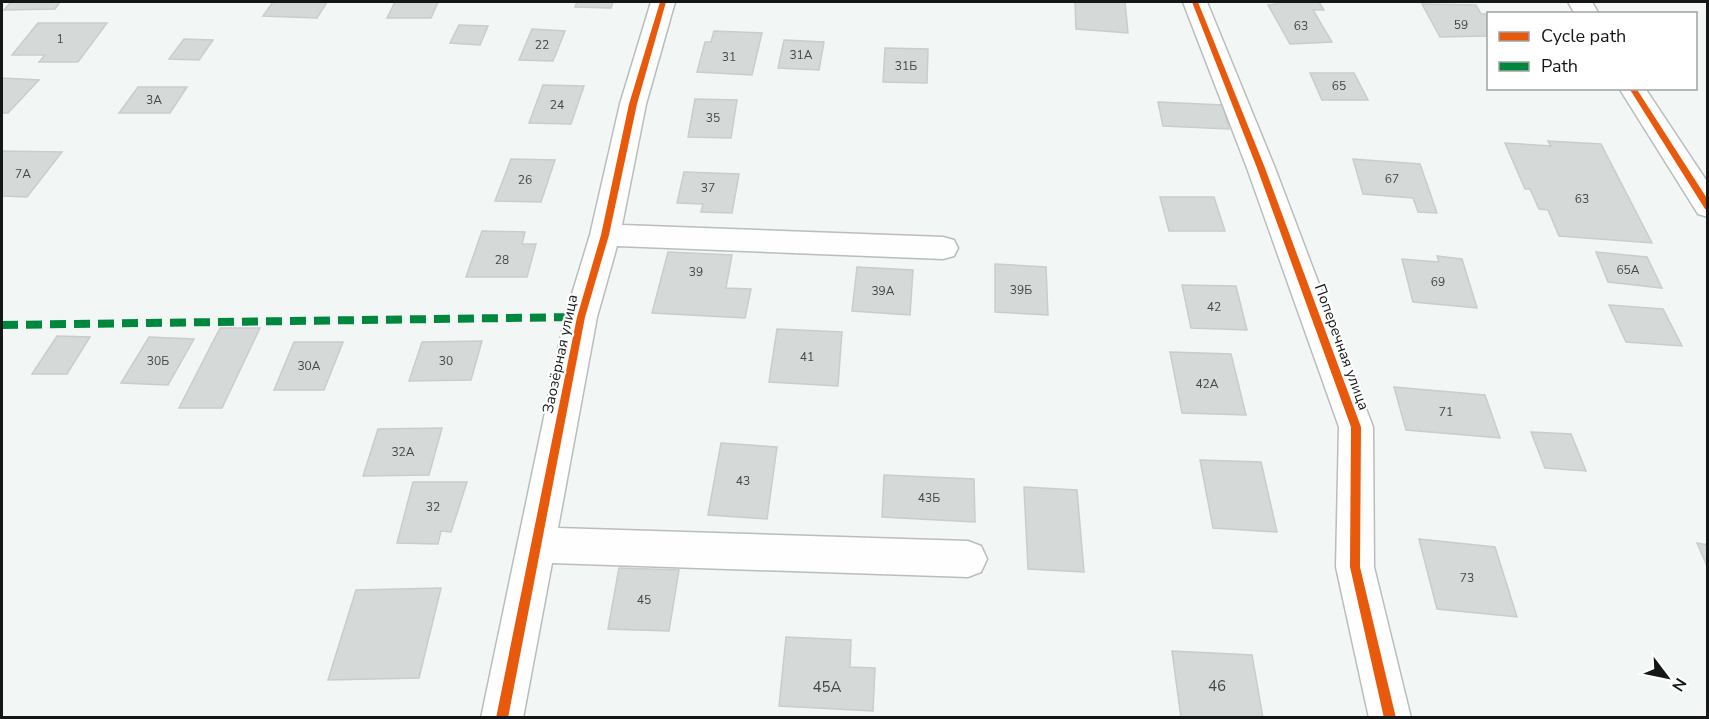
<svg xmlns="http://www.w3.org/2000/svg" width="1709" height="719" viewBox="0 0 1709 719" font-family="'Nunito Sans',sans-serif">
  <rect width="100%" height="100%" fill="#f2f6f4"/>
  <g fill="#d5d9d7" stroke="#c9cdcb" stroke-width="1.5">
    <path d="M 11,2 L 60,2 L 55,9 L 4,10 Z"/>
    <path d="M 273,2 L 327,2 L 317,18 L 263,16 Z"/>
    <path d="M 395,2 L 438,2 L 431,18 L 387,18 Z"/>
    <path d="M 577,2 L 613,2 L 611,8 L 575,7 Z"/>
    <path d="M 1075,2 L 1125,2 L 1128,33 L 1076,29 Z"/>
    <path d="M 1276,2 L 1319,2 L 1324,10 L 1313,10 L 1332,42 L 1290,44 L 1268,5 L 1277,4 Z"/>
    <path d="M 1422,4 L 1476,5 L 1481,14 L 1488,14 L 1488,36 L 1440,37 Z"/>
    <path d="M 38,23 L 107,23 L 78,62 L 39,62 L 45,55 L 12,55 Z"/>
    <path d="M 459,25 L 488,26 L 480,45 L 450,43 Z"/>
    <path d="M 532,29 L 565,31 L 553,61 L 519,60 Z"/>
    <path d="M 714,31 L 762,33 L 752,75 L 697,72 L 705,42 L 711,42 Z"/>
    <path d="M 184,39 L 213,40 L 199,60 L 169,59 Z"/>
    <path d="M 784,40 L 824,42 L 819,70 L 778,68 Z"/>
    <path d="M 885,48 L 928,49 L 927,83 L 883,82 Z"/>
    <path d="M 1310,73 L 1354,73 L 1368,100 L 1322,100 Z"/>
    <path d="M 2,78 L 39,80 L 8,113 L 2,113 Z"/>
    <path d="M 543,85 L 584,86 L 571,124 L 529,123 Z"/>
    <path d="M 138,87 L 187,87 L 170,113 L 119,113 Z"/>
    <path d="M 695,99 L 737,100 L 731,138 L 688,137 Z"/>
    <path d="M 1158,102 L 1223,105 L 1229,129 L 1163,126 Z"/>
    <path d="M 1548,141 L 1601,144 L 1652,243 L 1559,236 L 1548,210 L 1539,209 L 1530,189 L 1525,189 L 1505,143 L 1551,146 Z"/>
    <path d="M 2,151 L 62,152 L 27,197 L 2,196 Z"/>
    <path d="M 511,159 L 555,160 L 541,202 L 495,201 Z"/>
    <path d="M 1353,159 L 1420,164 L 1437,213 L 1418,212 L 1413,198 L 1363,194 Z"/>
    <path d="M 684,172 L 739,174 L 732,213 L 701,212 L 703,204 L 677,203 Z"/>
    <path d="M 1160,197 L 1214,197 L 1225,231 L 1169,231 Z"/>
    <path d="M 482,231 L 525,232 L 522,244 L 536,244 L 527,277 L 466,277 Z"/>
    <path d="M 668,252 L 732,255 L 726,288 L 751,289 L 745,318 L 652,313 Z"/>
    <path d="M 1596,252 L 1647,257 L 1662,288 L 1608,282 Z"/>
    <path d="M 1437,256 L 1462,259 L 1477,308 L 1413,302 L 1402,259 L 1439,262 Z"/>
    <path d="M 995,264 L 1046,267 L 1048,315 L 995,312 Z"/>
    <path d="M 857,267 L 913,270 L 910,315 L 852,311 Z"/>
    <path d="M 1182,285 L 1236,286 L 1247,330 L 1191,328 Z"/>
    <path d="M 1609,305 L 1663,309 L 1682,346 L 1626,342 Z"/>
    <path d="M 220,328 L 260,328 L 222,408 L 179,408 Z"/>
    <path d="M 777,329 L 842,332 L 838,386 L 769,382 Z"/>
    <path d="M 57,336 L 90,337 L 67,374 L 32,374 Z"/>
    <path d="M 149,337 L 194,339 L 168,385 L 121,383 Z"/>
    <path d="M 482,341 L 471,380 L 409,381 L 422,342 Z"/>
    <path d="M 294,342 L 343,342 L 324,390 L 274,390 Z"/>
    <path d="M 1170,352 L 1231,354 L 1246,415 L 1182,413 Z"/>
    <path d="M 1394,387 L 1485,395 L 1500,438 L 1406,430 Z"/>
    <path d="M 442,428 L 429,475 L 363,476 L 378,429 Z"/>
    <path d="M 1531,432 L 1571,434 L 1586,471 L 1545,468 Z"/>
    <path d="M 721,443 L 777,447 L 767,519 L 708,515 Z"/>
    <path d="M 1200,460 L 1261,462 L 1277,532 L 1213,528 Z"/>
    <path d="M 884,475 L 974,479 L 975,522 L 882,517 Z"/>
    <path d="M 413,482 L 467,482 L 451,532 L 441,531 L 438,544 L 397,543 Z"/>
    <path d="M 1024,487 L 1077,490 L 1084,572 L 1028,569 Z"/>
    <path d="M 1419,539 L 1495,547 L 1517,617 L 1437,609 Z"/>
    <path d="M 1697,543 L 1708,545 L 1708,568 Z"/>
    <path d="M 619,568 L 679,570 L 669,631 L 608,629 Z"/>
    <path d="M 441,588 L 419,678 L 328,680 L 356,590 Z"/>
    <path d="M 786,637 L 851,640 L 850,667 L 875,668 L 873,711 L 779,706 Z"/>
    <path d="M 1172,651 L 1252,655 L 1263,718 L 1181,718 Z"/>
  </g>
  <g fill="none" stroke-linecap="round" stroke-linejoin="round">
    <defs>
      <g id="minor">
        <path d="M 651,2 L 675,2 L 646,104 L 622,225 L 943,237 L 954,240 L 958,248 L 954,256 L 943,259 L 617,246 L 597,317 L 558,528 L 968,541 L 981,546 L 987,559 L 981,572 L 968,577 L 552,563 L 523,718 L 481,718 L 565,317 L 590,235 L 620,104 Z"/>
        <path d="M 1183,2 L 1207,2 L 1275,168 L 1373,427 L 1374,567 L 1411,718 L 1369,718 L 1336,567 L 1339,427 L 1247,168 Z"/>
        <path d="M 1568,2 L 1592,2 L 1599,14 L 1575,14 Z"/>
        <path d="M 1619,88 L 1645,88 L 1708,183 L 1708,217 L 1698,214 Z"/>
      </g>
    </defs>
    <use href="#minor" stroke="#b9bdbb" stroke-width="3"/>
    <use href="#minor" fill="#fdfefd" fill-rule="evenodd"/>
    <path stroke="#00873e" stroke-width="8" stroke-dasharray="16 8" stroke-linecap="butt" d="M 2,325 L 581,317"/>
    <defs>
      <g id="cycleway">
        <path d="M 660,2 L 666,2 L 637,104 L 609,235 L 585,317 L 508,718 L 496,718 L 577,317 L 601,235 L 629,104 Z"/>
        <path d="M 1192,2 L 1198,2 L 1265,168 L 1361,427 L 1360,567 L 1396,718 L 1384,718 L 1350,567 L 1351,427 L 1257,168 Z"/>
        <path d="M 1629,88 L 1636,88 L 1708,200 L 1708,210 L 1705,209 Z"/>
      </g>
    </defs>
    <use href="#cycleway" stroke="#fff" stroke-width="4"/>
    <use href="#cycleway" fill="#e8590c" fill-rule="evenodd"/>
  </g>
  <g text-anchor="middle" stroke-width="4.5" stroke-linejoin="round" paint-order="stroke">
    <g font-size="12" fill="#444846">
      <text x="1461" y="29">59</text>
      <text x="1301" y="30">63</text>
      <text x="60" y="43">1</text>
      <text x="542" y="49">22</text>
      <text x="801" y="59">31А</text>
      <text x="729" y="61">31</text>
      <text x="906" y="70">31Б</text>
      <text x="1339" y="90">65</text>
      <text x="154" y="104">3А</text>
      <text x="557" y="109">24</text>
      <text x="713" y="122">35</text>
      <text x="23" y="178">7А</text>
      <text x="1392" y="183">67</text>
      <text x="525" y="184">26</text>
      <text x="708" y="192">37</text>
      <text x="1582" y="203">63</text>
      <text x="502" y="264">28</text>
      <text x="1628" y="274">65А</text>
      <text x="696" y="276">39</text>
      <text x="1438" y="286">69</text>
      <text x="1021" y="294">39Б</text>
      <text x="883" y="295">39А</text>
      <text x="1214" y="311">42</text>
      <text x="807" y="361">41</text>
      <text x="158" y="365">30Б</text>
      <text x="446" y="365">30</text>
      <text x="309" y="370">30А</text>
      <text x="1207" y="388">42А</text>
      <text x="1446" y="416">71</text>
      <text x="403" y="456">32А</text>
      <text x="743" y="485">43</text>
      <text x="929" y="502">43Б</text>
      <text x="433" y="511">32</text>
      <text x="1467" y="582">73</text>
      <text x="644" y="604">45</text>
    </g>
    <g font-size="15" fill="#141716" stroke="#fff">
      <text transform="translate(1342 347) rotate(70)" y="5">Поперечная улица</text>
      <text transform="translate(560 354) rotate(-78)" y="5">Заозёрная улица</text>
    </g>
    <g font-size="15" fill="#444846">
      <text x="1217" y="691">46</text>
      <text x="827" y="692">45А</text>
    </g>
  </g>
  <rect width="1709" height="719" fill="none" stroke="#141716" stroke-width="6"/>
  <rect x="1487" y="12" width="210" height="78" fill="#ffffff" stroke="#a1a2a2" stroke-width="1.5"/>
  <rect x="1499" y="32" width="30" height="9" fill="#e8590c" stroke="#a1a2a2" stroke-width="1.5"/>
  <text x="1541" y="42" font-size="18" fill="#141716">Cycle path</text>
  <rect x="1499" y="62" width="30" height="9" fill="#00873e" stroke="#a1a2a2" stroke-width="1.5"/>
  <text x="1541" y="72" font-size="18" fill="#141716">Path</text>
  <g transform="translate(1667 677) rotate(122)" stroke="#ffffff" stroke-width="4.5" paint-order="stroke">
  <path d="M0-4.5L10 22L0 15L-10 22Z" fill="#141716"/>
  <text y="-9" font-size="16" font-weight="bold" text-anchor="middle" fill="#141716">N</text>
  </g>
</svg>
